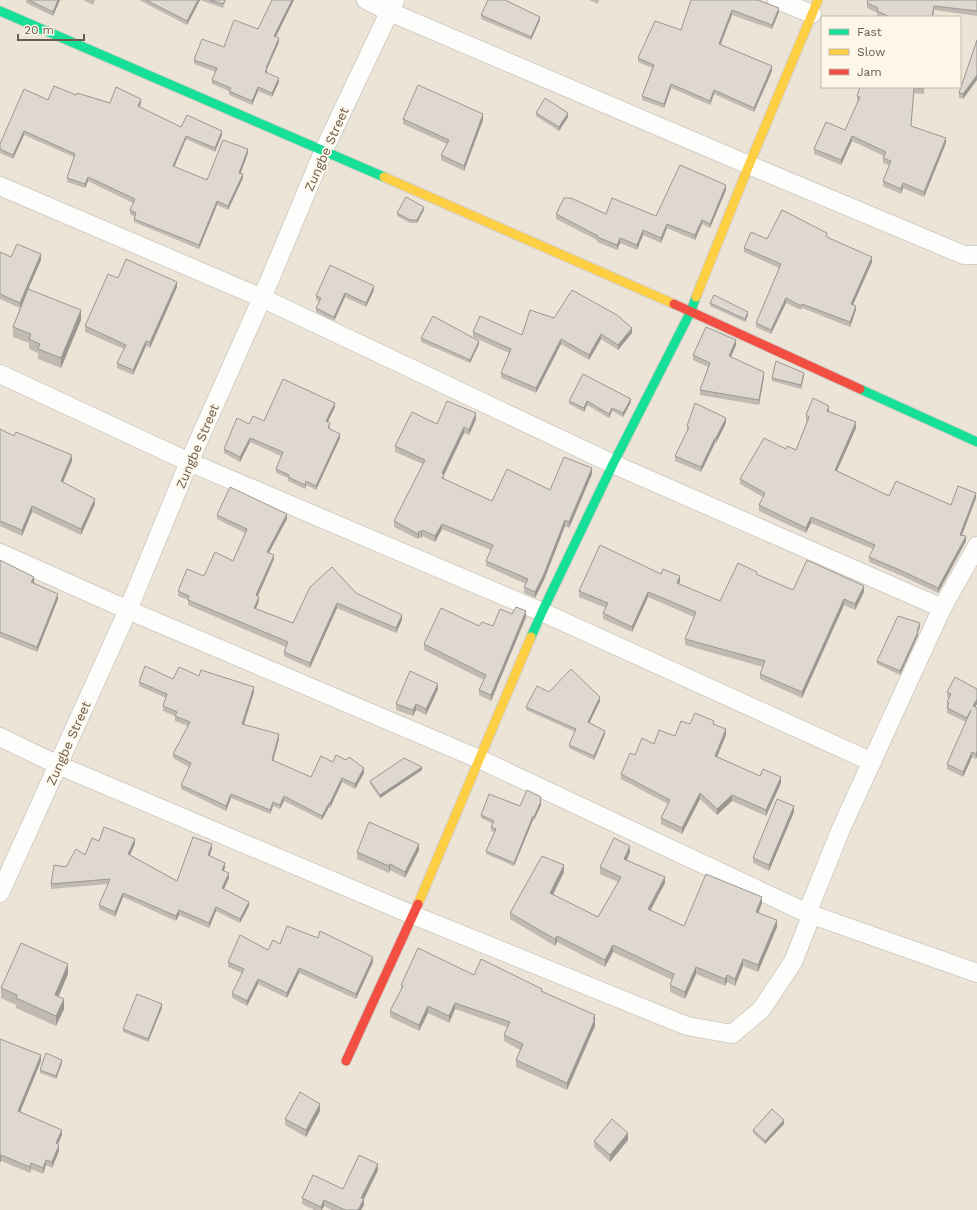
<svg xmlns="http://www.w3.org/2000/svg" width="977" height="1210" viewBox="0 0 977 1210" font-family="'Work Sans',sans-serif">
  <rect width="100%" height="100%" fill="#f4f1e8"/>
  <path fill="#ece4d6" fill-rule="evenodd" d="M 0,0 L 977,0 L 977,1210 L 0,1210 ZM 822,17 L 960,17 L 960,87 L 822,87 Z"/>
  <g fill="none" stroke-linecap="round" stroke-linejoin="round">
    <defs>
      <g id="street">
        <path d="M 366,0 L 390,12 L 749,165 L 964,255 L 977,255"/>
        <path d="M 777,0 L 812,14"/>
        <path d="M 0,186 L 262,298 L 613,464 L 942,608"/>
        <path d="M 0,374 L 189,462 L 542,612 L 872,762"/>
        <path d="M 0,553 L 128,610 L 479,759 L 807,913 L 977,973"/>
        <path d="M 0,737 L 58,765 L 413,915 L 687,1026 L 732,1034 L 761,1010 L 793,962 L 812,914"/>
        <path d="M 0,893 L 128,610 L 189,462 L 262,298 L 324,150 L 395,0"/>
        <path d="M 807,913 L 841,829 L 942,608 L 977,546"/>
      </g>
      <g id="fast">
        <path d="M 0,11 L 384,177"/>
        <path d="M 860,389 L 977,442"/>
        <path d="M 531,637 L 542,612 L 613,464 L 691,311 L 696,297"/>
      </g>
      <g id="slow">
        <path d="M 384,177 L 674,304"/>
        <path d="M 696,297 L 749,165 L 818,0"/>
        <path d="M 418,904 L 531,637"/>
      </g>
      <g id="jam">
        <path d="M 674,304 L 860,389"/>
        <path d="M 346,1061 L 418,904"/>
      </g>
    </defs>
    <use href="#street" stroke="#d3cec7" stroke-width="20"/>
    <use href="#fast" stroke="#d3cec7" stroke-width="11"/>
    <use href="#slow" stroke="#d3cec7" stroke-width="11"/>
    <use href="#jam" stroke="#d3cec7" stroke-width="11"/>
    <use href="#street" stroke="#fdfdfc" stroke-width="18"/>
    <use href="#fast" stroke="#16e098" stroke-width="9"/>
    <use href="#slow" stroke="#ffcf43" stroke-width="9"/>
    <use href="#jam" stroke="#f24e42" stroke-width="9"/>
  </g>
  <g fill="#c0bab3">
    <path d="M 26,0 L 60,0 L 53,16 L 26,3 Z"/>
    <path d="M 83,0 L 95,0 L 93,5 Z"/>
    <path d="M 139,0 L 226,0 L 223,8 L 200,0 L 187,25 Z"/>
    <path d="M 272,0 L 294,0 L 276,37 L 279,42 L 267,69 L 267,73 L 279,82 L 272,97 L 258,91 L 252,105 L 229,95 L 229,91 L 212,84 L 212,80 L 216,72 L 194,64 L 194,60 L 224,47 L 258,29 Z"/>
    <path d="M 589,0 L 599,0 L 598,4 Z"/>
    <path d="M 691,0 L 779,12 L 772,29 L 732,15 L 721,44 L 772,71 L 754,112 L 714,94 L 710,105 L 671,88 L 664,108 L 642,100 L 642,96 L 652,68 L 638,62 L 638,58 L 681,30 Z"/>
    <path d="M 977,0 L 977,16 L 934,10 L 933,17 L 880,17 L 877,15 L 877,13 L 867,8 L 867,3 Z"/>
    <path d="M 481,15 L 540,20 L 531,40 L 481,19 Z"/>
    <path d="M 977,40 L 963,99 L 959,98 L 959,93 Z"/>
    <path d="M 924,87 L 924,94 L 914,93 L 911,126 L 946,143 L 924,197 L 903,188 L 901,194 L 883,186 L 883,181 L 889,165 L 883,163 L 883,158 L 884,156 L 852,141 L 841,165 L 814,154 L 814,149 L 845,130 L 858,101 L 857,101 L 857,96 Z"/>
    <path d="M 76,95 L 110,103 L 141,103 L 139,107 L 181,127 L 222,135 L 215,152 L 186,139 L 174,167 L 207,180 L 248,153 L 241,173 L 243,178 L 228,210 L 217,205 L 199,249 L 134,222 L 134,219 L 135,217 L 130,214 L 130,210 L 133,203 L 88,181 L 85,188 L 67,182 L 67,178 L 74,157 L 24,135 L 13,159 L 0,153 L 0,144 L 48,100 Z"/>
    <path d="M 536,113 L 568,117 L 559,131 L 536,116 Z"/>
    <path d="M 403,119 L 483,120 L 464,171 L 441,160 L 441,155 L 447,144 L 403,124 Z"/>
    <path d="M 726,190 L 710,228 L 702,224 L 695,240 L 667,228 L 661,243 L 643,235 L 637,250 L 620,243 L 617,250 L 597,242 L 597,240 L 556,219 L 556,214 L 656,216 Z"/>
    <path d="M 424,210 L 417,223 L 410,223 L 397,216 L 397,213 Z"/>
    <path d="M 827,237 L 872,262 L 853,305 L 856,310 L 850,327 L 802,308 L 801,310 L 786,303 L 771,334 L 756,327 L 756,323 L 779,268 L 744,252 L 744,248 L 767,239 Z"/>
    <path d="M 0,252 L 11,257 L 41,260 L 28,289 L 81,320 L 61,368 L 38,359 L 38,353 L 29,349 L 29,343 L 13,337 L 13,327 L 20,308 L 0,299 Z"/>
    <path d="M 118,278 L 177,287 L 150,348 L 146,346 L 133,375 L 117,368 L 117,363 L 124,349 L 85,332 L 85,326 Z"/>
    <path d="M 374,290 L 366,307 L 345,297 L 334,321 L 316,312 L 316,308 L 319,301 L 316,300 L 316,296 Z"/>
    <path d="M 710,303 L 748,315 L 745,322 L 710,306 Z"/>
    <path d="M 554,318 L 632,333 L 618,350 L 601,339 L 589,360 L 561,344 L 536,393 L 501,378 L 501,373 L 509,353 L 473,337 L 473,332 L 522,335 Z"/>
    <path d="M 421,338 L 479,344 L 470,363 L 421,342 Z"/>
    <path d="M 736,345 L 731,357 L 764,377 L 759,405 L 700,395 L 700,390 L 708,367 L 693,360 L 693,355 Z"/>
    <path d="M 804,376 L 801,389 L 772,381 L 772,378 Z"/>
    <path d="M 569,401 L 631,402 L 623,417 L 612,411 L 609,418 L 587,405 L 584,412 L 569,404 Z"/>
    <path d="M 335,407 L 328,422 L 330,427 L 329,429 L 340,438 L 316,490 L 306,485 L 305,489 L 288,481 L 288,478 L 276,473 L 276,469 L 281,456 L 250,442 L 240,462 L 224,453 L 224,449 L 249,424 Z"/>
    <path d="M 829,411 L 829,412 L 856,428 L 837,471 L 889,496 L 951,505 L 976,498 L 962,535 L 966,541 L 938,593 L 902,576 L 869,562 L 869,557 L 873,549 L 811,523 L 806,533 L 759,511 L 759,505 L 763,497 L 740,484 L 740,479 L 786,449 L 796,450 L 807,421 L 806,421 L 806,415 Z"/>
    <path d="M 476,419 L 469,435 L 464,433 L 444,475 L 444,479 L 492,501 L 550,490 L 592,474 L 569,528 L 565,526 L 544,580 L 535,598 L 524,593 L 524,587 L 526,584 L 486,566 L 486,561 L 491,550 L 442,529 L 435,542 L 422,536 L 421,538 L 419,537 L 418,539 L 394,527 L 394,521 L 423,464 L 395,452 L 395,446 L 437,424 Z"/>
    <path d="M 726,423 L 716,443 L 715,443 L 701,472 L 675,461 L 675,456 L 687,431 L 687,426 Z"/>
    <path d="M 0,429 L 14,436 L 72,461 L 63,482 L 95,504 L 81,535 L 32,512 L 22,536 L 0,526 Z"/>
    <path d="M 217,515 L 287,519 L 269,553 L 274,559 L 258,596 L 259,601 L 256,609 L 293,623 L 356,593 L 402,620 L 396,633 L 337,608 L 310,668 L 284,656 L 284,652 L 286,647 L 188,605 L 188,600 L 178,596 L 178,591 L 204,576 L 233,561 L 245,533 L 217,519 Z"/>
    <path d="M 0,560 L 58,599 L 37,652 L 0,637 Z"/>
    <path d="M 661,574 L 680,581 L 679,584 L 720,601 L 757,575 L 793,590 L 864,592 L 855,610 L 844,605 L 802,698 L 760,679 L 760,674 L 763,667 L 685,645 L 685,639 L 694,617 L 648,597 L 632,632 L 603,619 L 603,613 L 606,608 L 579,597 L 579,591 Z"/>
    <path d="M 512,614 L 526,617 L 491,701 L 479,695 L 479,690 L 484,680 L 424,650 L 424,644 L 479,626 L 493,626 Z"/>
    <path d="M 920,627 L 918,632 L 918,635 L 900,675 L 877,664 L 877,661 Z"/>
    <path d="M 199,676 L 254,692 L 244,725 L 279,739 L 273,761 L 311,777 L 333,762 L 364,773 L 355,789 L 342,782 L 330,808 L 329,807 L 322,820 L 284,801 L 280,809 L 273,806 L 270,814 L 231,798 L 226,811 L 181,789 L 181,785 L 189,767 L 173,758 L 173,754 L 188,726 L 175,721 L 175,716 L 163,711 L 163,706 L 166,698 L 139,686 L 139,682 L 173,679 Z"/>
    <path d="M 438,689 L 426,715 L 416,710 L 413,716 L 396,710 L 396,704 Z"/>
    <path d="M 977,689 L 977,704 L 975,707 L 977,708 L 977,756 L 976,759 L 972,757 L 963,777 L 947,769 L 947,764 L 966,722 L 947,713 L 947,702 L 949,698 L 947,697 L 947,692 Z"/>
    <path d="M 549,692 L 600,701 L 589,723 L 605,734 L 594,760 L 569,748 L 569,745 L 575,732 L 526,710 L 526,707 Z"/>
    <path d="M 690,724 L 714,724 L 726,735 L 717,757 L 760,776 L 781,783 L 766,816 L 732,801 L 717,815 L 700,799 L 682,834 L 661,824 L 661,818 L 668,804 L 621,779 L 621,774 L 635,755 L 654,744 L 675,736 Z"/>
    <path d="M 422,770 L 380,798 L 370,784 L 370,781 Z"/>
    <path d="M 541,800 L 541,805 L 534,820 L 533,820 L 514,866 L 486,854 L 486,851 L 494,832 L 491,831 L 491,827 L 493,824 L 481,818 L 481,815 L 520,806 Z"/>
    <path d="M 794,812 L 769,871 L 753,863 L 753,858 Z"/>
    <path d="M 99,841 L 135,844 L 130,855 L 177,881 L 212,849 L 209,855 L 225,867 L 224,871 L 229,878 L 224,889 L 249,906 L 240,923 L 216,911 L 209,928 L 179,915 L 176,921 L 123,897 L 115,917 L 99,909 L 99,905 L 108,884 L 51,889 L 51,884 L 66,867 L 85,855 Z"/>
    <path d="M 419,850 L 405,878 L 390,870 L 389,873 L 357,859 L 357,852 Z"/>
    <path d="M 630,852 L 627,860 L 665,883 L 650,910 L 684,926 L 762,903 L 759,912 L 777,927 L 758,972 L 743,966 L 735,986 L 727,982 L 725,986 L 696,974 L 685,999 L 670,992 L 670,985 L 672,980 L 613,952 L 605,967 L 557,942 L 555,946 L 510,919 L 510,913 L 564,872 L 553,895 L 598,917 L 618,882 L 600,874 L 600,867 Z"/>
    <path d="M 280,944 L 373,962 L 356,999 L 299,973 L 287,998 L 258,984 L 247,1006 L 232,998 L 232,993 L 242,973 L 228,967 L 228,962 L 268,950 Z"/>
    <path d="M 68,974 L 58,996 L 64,1009 L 56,1026 L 16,1008 L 16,1005 L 1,998 L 1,988 Z"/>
    <path d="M 474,975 L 542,991 L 595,1022 L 595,1026 L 567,1090 L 516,1067 L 516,1060 L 520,1050 L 504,1041 L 504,1035 L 507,1027 L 455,1009 L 449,1023 L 428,1013 L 419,1031 L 390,1017 L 390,1011 L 401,989 L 401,985 Z"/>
    <path d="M 162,1008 L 148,1042 L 123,1032 L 123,1029 Z"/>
    <path d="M 0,1039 L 41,1061 L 20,1112 L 62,1135 L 58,1144 L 59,1151 L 52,1168 L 46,1165 L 43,1174 L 31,1169 L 30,1173 L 1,1161 Z"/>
    <path d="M 62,1063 L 56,1079 L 40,1073 L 40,1070 Z"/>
    <path d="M 320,1111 L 306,1137 L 285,1125 L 285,1119 Z"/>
    <path d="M 784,1124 L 765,1144 L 753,1133 L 753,1130 Z"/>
    <path d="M 628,1140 L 610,1162 L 594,1147 L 594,1141 Z"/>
    <path d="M 378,1170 L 364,1199 L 364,1205 L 361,1210 L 332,1210 L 324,1206 L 322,1210 L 314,1210 L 302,1204 L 302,1198 L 343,1189 Z"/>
  </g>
  <g fill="#9c9792">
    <path d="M 58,0 L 60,0 L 53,16 L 53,12 Z"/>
    <path d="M 198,0 L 200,0 L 187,25 L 187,21 Z"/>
    <path d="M 292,0 L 294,0 L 274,40 L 274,36 Z"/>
    <path d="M 934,6 L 934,10 L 933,17 L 932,17 Z"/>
    <path d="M 779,8 L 779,12 L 772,29 L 772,25 Z"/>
    <path d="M 732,10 L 732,15 L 719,48 L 719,44 Z"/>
    <path d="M 540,17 L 540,20 L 531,40 L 531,37 Z"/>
    <path d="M 279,38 L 279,42 L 267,69 L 267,73 L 265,76 L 266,68 Z"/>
    <path d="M 772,66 L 772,71 L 754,112 L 754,108 Z"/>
    <path d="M 977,75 L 977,80 L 963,99 L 963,94 Z"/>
    <path d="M 279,78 L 279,82 L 272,97 L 272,93 Z"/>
    <path d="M 671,84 L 671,88 L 664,108 L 664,104 Z"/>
    <path d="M 258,87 L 258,91 L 252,105 L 252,101 Z"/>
    <path d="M 714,90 L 714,94 L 710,105 L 710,101 Z"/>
    <path d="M 141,99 L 141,103 L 138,110 L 138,106 Z"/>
    <path d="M 568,113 L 568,117 L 559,131 L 559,127 Z"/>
    <path d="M 483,114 L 483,120 L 464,171 L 464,166 Z"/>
    <path d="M 24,131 L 24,135 L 13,159 L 13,155 Z"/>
    <path d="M 222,131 L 222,135 L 215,152 L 215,148 Z"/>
    <path d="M 186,136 L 186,139 L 173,170 L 173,166 Z"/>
    <path d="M 852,136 L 852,141 L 841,165 L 841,160 Z"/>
    <path d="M 946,138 L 946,143 L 924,197 L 924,192 Z"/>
    <path d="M 248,149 L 248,153 L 239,177 L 239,173 Z"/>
    <path d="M 243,174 L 243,178 L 228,210 L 228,206 Z"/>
    <path d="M 88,177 L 88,181 L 85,188 L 85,184 Z"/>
    <path d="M 903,183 L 903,188 L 901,194 L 901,189 Z"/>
    <path d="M 726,185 L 726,190 L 710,228 L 710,224 Z"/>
    <path d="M 217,201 L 217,205 L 199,249 L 199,245 Z"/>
    <path d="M 424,207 L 424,210 L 417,223 L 417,220 Z"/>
    <path d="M 702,220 L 702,224 L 695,240 L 695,235 Z"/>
    <path d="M 667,224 L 667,228 L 661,243 L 661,238 Z"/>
    <path d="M 643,230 L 643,235 L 637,250 L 637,245 Z"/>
    <path d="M 620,238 L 620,243 L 617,250 L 617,245 Z"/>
    <path d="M 41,254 L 41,260 L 20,308 L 20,303 Z"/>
    <path d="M 872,257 L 872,262 L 851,309 L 851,304 Z"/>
    <path d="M 177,282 L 177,287 L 150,348 L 150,342 Z"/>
    <path d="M 374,286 L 374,290 L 366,307 L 366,303 Z"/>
    <path d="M 345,293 L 345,297 L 334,321 L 334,317 Z"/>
    <path d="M 786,298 L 786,303 L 771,334 L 771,330 Z"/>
    <path d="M 856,306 L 856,310 L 850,327 L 850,322 Z"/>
    <path d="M 81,310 L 81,320 L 61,368 L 61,358 Z"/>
    <path d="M 748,312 L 748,315 L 745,322 L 745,319 Z"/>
    <path d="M 632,328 L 632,333 L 618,350 L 618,345 Z"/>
    <path d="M 601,334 L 601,339 L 589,360 L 589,355 Z"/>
    <path d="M 561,339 L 561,344 L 536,393 L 536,388 Z"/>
    <path d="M 736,340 L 736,345 L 729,361 L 729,356 Z"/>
    <path d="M 146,341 L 146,346 L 133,375 L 133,370 Z"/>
    <path d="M 479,341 L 479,344 L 470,363 L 470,360 Z"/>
    <path d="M 764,372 L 764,377 L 759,405 L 759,400 Z"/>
    <path d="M 804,373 L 804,376 L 801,389 L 801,385 Z"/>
    <path d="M 631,399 L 631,402 L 623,417 L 623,413 Z"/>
    <path d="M 587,401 L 587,405 L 584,412 L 584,408 Z"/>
    <path d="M 335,403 L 335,407 L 326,425 L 326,421 Z"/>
    <path d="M 829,406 L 829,411 L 827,416 L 827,411 Z"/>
    <path d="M 612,408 L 612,411 L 609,418 L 609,414 Z"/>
    <path d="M 476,413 L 476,419 L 469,435 L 469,430 Z"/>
    <path d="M 726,418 L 726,423 L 716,443 L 716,438 Z"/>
    <path d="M 856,422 L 856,428 L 835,475 L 835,470 Z"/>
    <path d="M 464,427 L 464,433 L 442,479 L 442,473 Z"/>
    <path d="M 340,434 L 340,438 L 316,490 L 316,486 Z"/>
    <path d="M 250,438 L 250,442 L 240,462 L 240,457 Z"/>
    <path d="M 715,438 L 715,443 L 701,472 L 701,467 Z"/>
    <path d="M 72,455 L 72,461 L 61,487 L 61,481 Z"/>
    <path d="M 592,468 L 592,474 L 569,528 L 569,522 Z"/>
    <path d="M 306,481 L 306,485 L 305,489 L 305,485 Z"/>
    <path d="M 976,493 L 976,498 L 960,540 L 960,535 Z"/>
    <path d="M 95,499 L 95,504 L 81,535 L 81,529 Z"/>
    <path d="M 32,506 L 32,512 L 22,536 L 22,530 Z"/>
    <path d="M 287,514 L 287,519 L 267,556 L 267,552 Z"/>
    <path d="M 811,517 L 811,523 L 806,533 L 806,528 Z"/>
    <path d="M 565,520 L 565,526 L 544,580 L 535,598 L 535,592 Z"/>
    <path d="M 442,524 L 442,529 L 435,542 L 435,536 Z"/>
    <path d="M 422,530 L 422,536 L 421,538 L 421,532 Z"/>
    <path d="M 419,531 L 419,537 L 418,539 L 418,534 Z"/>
    <path d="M 966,536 L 966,541 L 938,593 L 938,588 Z"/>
    <path d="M 274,555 L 274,559 L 256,600 L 256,595 Z"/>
    <path d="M 680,576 L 680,581 L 677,589 L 677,583 Z"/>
    <path d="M 34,577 L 34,582 L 31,587 L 31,582 Z"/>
    <path d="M 864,586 L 864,592 L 855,610 L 855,604 Z"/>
    <path d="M 648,592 L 648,597 L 632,632 L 632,627 Z"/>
    <path d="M 58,594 L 58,599 L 37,652 L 37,647 Z"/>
    <path d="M 259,597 L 259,601 L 254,613 L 254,608 Z"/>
    <path d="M 844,599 L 844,605 L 802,698 L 802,692 Z"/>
    <path d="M 337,603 L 337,608 L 310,668 L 310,663 Z"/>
    <path d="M 526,611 L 526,617 L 491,701 L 491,695 Z"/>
    <path d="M 402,615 L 402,620 L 396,633 L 396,628 Z"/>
    <path d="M 920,623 L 920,627 L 917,634 L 918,632 L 918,635 L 900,675 L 900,671 L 917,631 Z"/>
    <path d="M 438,684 L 438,689 L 426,715 L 426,709 Z"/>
    <path d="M 254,687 L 254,692 L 242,729 L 242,724 Z"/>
    <path d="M 600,697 L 600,701 L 588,726 L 588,722 Z"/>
    <path d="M 977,699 L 977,704 L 973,711 L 973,706 Z"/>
    <path d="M 416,704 L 416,710 L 413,716 L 413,710 Z"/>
    <path d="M 726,729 L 726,735 L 715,762 L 715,756 Z"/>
    <path d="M 605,731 L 605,734 L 594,760 L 594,756 Z"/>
    <path d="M 279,734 L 279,739 L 272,765 L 272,760 Z"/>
    <path d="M 977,751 L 977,756 L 976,759 L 976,754 Z"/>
    <path d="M 972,752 L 972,757 L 963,777 L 963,772 Z"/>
    <path d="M 422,767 L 422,770 L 380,798 L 380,795 Z"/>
    <path d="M 364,768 L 364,773 L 355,789 L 355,784 Z"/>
    <path d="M 781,777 L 781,783 L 766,816 L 766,810 Z"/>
    <path d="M 342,778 L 342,782 L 330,808 L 330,803 Z"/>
    <path d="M 700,793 L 700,799 L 682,834 L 682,828 Z"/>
    <path d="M 231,794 L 231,798 L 226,811 L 226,806 Z"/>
    <path d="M 732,795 L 732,801 L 717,815 L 717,809 Z"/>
    <path d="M 284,796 L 284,801 L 280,809 L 280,805 Z"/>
    <path d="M 541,801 L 541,805 L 534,820 L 534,817 Z"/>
    <path d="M 273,802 L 273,806 L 270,814 L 270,810 Z"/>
    <path d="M 329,803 L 329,807 L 322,820 L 322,816 Z"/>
    <path d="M 794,806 L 794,812 L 769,871 L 769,865 Z"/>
    <path d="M 533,816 L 533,820 L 514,866 L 514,863 Z"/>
    <path d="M 135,839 L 135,844 L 128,859 L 128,854 Z"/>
    <path d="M 212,844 L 212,849 L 208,860 L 208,855 Z"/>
    <path d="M 419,844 L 419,850 L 405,878 L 405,872 Z"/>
    <path d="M 630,846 L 630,852 L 624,866 L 624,859 Z"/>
    <path d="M 225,863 L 225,867 L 222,875 L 222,870 Z"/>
    <path d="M 390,864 L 390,870 L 389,873 L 389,866 Z"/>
    <path d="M 564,865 L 564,872 L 550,900 L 550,893 Z"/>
    <path d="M 229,873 L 229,878 L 222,893 L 222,888 Z"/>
    <path d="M 665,877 L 665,883 L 648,915 L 648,909 Z"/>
    <path d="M 123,893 L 123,897 L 115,917 L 115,912 Z"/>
    <path d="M 762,897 L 762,903 L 756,918 L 756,912 Z"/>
    <path d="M 249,902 L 249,906 L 240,923 L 240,919 Z"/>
    <path d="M 216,907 L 216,911 L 209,928 L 209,923 Z"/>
    <path d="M 179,910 L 179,915 L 176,921 L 176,916 Z"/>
    <path d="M 777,920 L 777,927 L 758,972 L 758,965 Z"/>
    <path d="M 557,936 L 557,942 L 555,946 L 555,939 Z"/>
    <path d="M 613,945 L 613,952 L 605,967 L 605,960 Z"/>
    <path d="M 373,957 L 373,962 L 356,999 L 356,994 Z"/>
    <path d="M 743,959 L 743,966 L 735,986 L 735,979 Z"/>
    <path d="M 68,964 L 68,974 L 55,1005 L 55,995 Z"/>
    <path d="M 696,967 L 696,974 L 685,999 L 685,992 Z"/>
    <path d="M 299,968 L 299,973 L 287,998 L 287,993 Z"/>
    <path d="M 727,975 L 727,982 L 725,986 L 725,979 Z"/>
    <path d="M 258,979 L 258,984 L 247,1006 L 247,1001 Z"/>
    <path d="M 64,999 L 64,1009 L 56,1026 L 56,1016 Z"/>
    <path d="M 455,1003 L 455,1009 L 449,1023 L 449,1016 Z"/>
    <path d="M 162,1004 L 162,1008 L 148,1042 L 148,1039 Z"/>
    <path d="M 428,1006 L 428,1013 L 419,1031 L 419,1025 Z"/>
    <path d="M 595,1015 L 595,1026 L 567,1090 L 567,1083 Z"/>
    <path d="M 41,1055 L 41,1061 L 18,1117 L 18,1111 Z"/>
    <path d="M 62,1060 L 62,1063 L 56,1079 L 56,1076 Z"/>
    <path d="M 320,1104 L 320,1111 L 306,1137 L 306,1130 Z"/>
    <path d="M 784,1120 L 784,1124 L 765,1144 L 765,1141 Z"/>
    <path d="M 62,1130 L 62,1135 L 56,1149 L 56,1143 Z"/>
    <path d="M 628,1133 L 628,1140 L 610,1162 L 610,1155 Z"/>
    <path d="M 59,1145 L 59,1151 L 52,1168 L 52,1162 Z"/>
    <path d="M 1,1155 L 1,1161 L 0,1163 L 0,1157 Z"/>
    <path d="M 46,1160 L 46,1165 L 43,1174 L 43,1168 Z"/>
    <path d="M 31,1163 L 31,1169 L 30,1173 L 30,1167 Z"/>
    <path d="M 378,1164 L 378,1170 L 364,1199 L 364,1205 L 361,1210 L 358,1210 L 361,1198 Z"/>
    <path d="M 324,1200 L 324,1206 L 322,1210 L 321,1210 L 321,1207 Z"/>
  </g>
  <g fill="#dfd8d0" stroke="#9c9792">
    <path d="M 29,0 L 58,0 L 53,12 Z"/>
    <path d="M 146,0 L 198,0 L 187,21 Z"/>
    <path d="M 210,0 L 225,0 L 223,4 Z"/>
    <path d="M 272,0 L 292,0 L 274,36 L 279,38 L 266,68 L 267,69 L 265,72 L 279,78 L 272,93 L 258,87 L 252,101 L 229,91 L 231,88 L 212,80 L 217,68 L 194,60 L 202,39 L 224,47 L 234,20 L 258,29 Z"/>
    <path d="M 488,0 L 505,0 L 540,17 L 531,37 L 481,15 Z"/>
    <path d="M 691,0 L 758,0 L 779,8 L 772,25 L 732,10 L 719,44 L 772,66 L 754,108 L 714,90 L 710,101 L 671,84 L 664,104 L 642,96 L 654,65 L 638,58 L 655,21 L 681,30 Z"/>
    <path d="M 868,0 L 977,0 L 977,11 L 934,6 L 932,17 L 890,17 L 877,11 L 878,8 L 867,3 Z"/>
    <path d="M 977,40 L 977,75 L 963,94 L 959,93 Z"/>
    <path d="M 418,85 L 483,114 L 464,166 L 441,155 L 449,140 L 403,119 Z"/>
    <path d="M 54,86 L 76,95 L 77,93 L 110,103 L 116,87 L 141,99 L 138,106 L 181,127 L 187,115 L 222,131 L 215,148 L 186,136 L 173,166 L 207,180 L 223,140 L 248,149 L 239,173 L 243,174 L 228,206 L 217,201 L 199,245 L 134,219 L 136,213 L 130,210 L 135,199 L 88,177 L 85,184 L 67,178 L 75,154 L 24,131 L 13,155 L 0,149 L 0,144 L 24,89 L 48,100 Z"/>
    <path d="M 860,87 L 924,87 L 924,89 L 914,88 L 911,126 L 946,138 L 924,192 L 903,183 L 901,189 L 883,181 L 891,161 L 883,158 L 886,152 L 852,136 L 841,160 L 814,149 L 826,122 L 845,130 L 860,97 L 857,96 Z"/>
    <path d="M 545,98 L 568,113 L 559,127 L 536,113 Z"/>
    <path d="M 680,165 L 726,185 L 710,224 L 702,220 L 695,235 L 667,224 L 661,238 L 643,230 L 637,245 L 620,238 L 617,245 L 597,237 L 598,236 L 556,214 L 564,198 L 571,198 L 606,214 L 612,198 L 656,216 Z"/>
    <path d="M 406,197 L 424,207 L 417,220 L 410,220 L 397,213 Z"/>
    <path d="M 782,210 L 827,233 L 826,236 L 829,238 L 872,257 L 851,304 L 856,306 L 850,322 L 802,304 L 801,306 L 786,298 L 771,330 L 756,323 L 781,264 L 744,248 L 751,232 L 767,239 Z"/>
    <path d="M 17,244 L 41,254 L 20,303 L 0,294 L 0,252 L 11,257 Z"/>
    <path d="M 126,259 L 177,282 L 150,342 L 146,341 L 133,370 L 117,363 L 126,345 L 85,326 L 108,274 L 118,278 Z"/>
    <path d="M 330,265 L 374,286 L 366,303 L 345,293 L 334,317 L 316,308 L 321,298 L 316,296 Z"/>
    <path d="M 28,289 L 81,310 L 61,358 L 38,349 L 40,344 L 29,339 L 31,334 L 13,327 Z"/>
    <path d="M 572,290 L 617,315 L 632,328 L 618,345 L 601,334 L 589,355 L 561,339 L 536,388 L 501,373 L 511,349 L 473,332 L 480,316 L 522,335 L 530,310 L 554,318 Z"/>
    <path d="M 714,295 L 748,312 L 745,319 L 710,303 Z"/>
    <path d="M 433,316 L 479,341 L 470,360 L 421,338 Z"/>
    <path d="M 706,327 L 736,340 L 729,356 L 764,372 L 759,400 L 700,390 L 710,363 L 693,355 Z"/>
    <path d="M 776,361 L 804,373 L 801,385 L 772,378 Z"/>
    <path d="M 583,374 L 631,399 L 623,413 L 612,408 L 609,414 L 587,401 L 584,408 L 569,401 Z"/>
    <path d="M 283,379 L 335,403 L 326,421 L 330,423 L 328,428 L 340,434 L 316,486 L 306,481 L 305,485 L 288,477 L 289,475 L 276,469 L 283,452 L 250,438 L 240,457 L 224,449 L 237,418 L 249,424 L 253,416 L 264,421 Z"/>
    <path d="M 813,398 L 829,406 L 827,411 L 856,422 L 835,470 L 889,496 L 896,481 L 951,505 L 958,486 L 976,493 L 960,535 L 966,536 L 938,588 L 902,571 L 869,557 L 875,545 L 811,517 L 806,528 L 759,505 L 765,493 L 740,479 L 764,438 L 786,449 L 787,446 L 796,450 L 809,417 L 806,415 Z"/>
    <path d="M 447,401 L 476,413 L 469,430 L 464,427 L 442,473 L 444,475 L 442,478 L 492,501 L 507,469 L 550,490 L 564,457 L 592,468 L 569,522 L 565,520 L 544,574 L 535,592 L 524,587 L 528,579 L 486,561 L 493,545 L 442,524 L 435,536 L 422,530 L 421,532 L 419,531 L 418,534 L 394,521 L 425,460 L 395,446 L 412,412 L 437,424 Z"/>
    <path d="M 695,403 L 726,418 L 716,438 L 715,438 L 701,467 L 675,456 L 689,427 L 687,426 Z"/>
    <path d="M 0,429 L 14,436 L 16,432 L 72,455 L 61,481 L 95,499 L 81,529 L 32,506 L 22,530 L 0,521 Z"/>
    <path d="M 230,487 L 287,514 L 267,552 L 274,555 L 256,595 L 259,597 L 254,608 L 293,623 L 310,587 L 332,567 L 356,593 L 402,615 L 396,628 L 337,603 L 310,663 L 284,652 L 288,642 L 188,600 L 189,596 L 178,591 L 187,569 L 204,576 L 215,552 L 233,561 L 247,529 L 217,515 Z"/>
    <path d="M 600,545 L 661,574 L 663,569 L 680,576 L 677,583 L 720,601 L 738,563 L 757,572 L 756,574 L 793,590 L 807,560 L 864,586 L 855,604 L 844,599 L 802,692 L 760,674 L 765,661 L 685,639 L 696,612 L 648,592 L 632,627 L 603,613 L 608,603 L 579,591 Z"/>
    <path d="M 0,560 L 34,577 L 31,582 L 58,594 L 37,647 L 0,632 Z"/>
    <path d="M 516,607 L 526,611 L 491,695 L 479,690 L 486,675 L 424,644 L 441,608 L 479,626 L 482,622 L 493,626 L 500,609 L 512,614 Z"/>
    <path d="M 898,616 L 920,623 L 917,631 L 918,632 L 900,671 L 877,661 Z"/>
    <path d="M 145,666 L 173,679 L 179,667 L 199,676 L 201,670 L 254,687 L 242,724 L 279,734 L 272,760 L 311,777 L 321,756 L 333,762 L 336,755 L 346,760 L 349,757 L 364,768 L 355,784 L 342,778 L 330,803 L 329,803 L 322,816 L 284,796 L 280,805 L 273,802 L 270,810 L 231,794 L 226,806 L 181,785 L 191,763 L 173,754 L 190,722 L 175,716 L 177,712 L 163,706 L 167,694 L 139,682 Z"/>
    <path d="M 571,669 L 600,697 L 588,722 L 605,731 L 594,756 L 569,745 L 576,729 L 526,707 L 537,686 L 549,692 Z"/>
    <path d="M 410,671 L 438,684 L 426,709 L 416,704 L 413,710 L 396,704 Z"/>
    <path d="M 955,677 L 977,689 L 977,699 L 973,706 L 977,708 L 977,751 L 976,754 L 972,752 L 963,772 L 947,764 L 971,710 L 967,718 L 947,708 L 949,703 L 947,702 L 951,694 L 947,692 Z"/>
    <path d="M 695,713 L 714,721 L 713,724 L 726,729 L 715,756 L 760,776 L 763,769 L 781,777 L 766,810 L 732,795 L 717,809 L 700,793 L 682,828 L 661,818 L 670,800 L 621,774 L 630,753 L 635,755 L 642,738 L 654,744 L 659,730 L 675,736 L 681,721 L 690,724 Z"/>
    <path d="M 404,758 L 422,767 L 380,795 L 370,781 Z"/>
    <path d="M 527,790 L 541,797 L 540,801 L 541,801 L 534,817 L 533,816 L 514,863 L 486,851 L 496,829 L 491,827 L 494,821 L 481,815 L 489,794 L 520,806 Z"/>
    <path d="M 777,799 L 794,806 L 769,865 L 753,858 Z"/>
    <path d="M 369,822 L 419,844 L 405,872 L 390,864 L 389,866 L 357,852 Z"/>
    <path d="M 104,827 L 135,839 L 128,854 L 177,881 L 193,837 L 212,844 L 208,855 L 225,863 L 222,870 L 229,873 L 222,888 L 249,902 L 240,919 L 216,907 L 209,923 L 179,910 L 176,916 L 123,893 L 115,912 L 99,905 L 110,879 L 51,884 L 54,865 L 66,867 L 76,849 L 85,855 L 92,838 L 99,841 Z"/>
    <path d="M 614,838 L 630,846 L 624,859 L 665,877 L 648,909 L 684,926 L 706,874 L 762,897 L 756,912 L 777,920 L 758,965 L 743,959 L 735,979 L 727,975 L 725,979 L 696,967 L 685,992 L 670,985 L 674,974 L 613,945 L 605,960 L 557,936 L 555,939 L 510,913 L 542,856 L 564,865 L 550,893 L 598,917 L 621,877 L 600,867 Z"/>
    <path d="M 287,926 L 318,938 L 320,931 L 373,957 L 356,994 L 299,968 L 287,993 L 258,979 L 247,1001 L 232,993 L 244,969 L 228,962 L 240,935 L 268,950 L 273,940 L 280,944 Z"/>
    <path d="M 21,943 L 68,964 L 55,995 L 64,999 L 56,1016 L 16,998 L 17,995 L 1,988 Z"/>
    <path d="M 418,948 L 474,975 L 481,959 L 542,989 L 541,991 L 595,1015 L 593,1019 L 595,1019 L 567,1083 L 516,1060 L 523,1044 L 504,1035 L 510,1022 L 455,1003 L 449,1016 L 428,1006 L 419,1025 L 390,1011 L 403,986 L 401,985 Z"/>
    <path d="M 137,994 L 162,1004 L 148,1039 L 123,1029 Z"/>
    <path d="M 0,1039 L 41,1055 L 18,1111 L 62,1130 L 56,1143 L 59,1145 L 52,1162 L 46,1160 L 43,1168 L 31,1163 L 30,1167 L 1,1155 L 0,1157 Z"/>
    <path d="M 46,1053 L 62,1060 L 56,1076 L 40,1070 Z"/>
    <path d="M 300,1092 L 320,1104 L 306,1130 L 285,1119 Z"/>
    <path d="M 772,1109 L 784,1120 L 765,1141 L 753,1130 Z"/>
    <path d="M 612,1119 L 628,1133 L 610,1155 L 594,1141 Z"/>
    <path d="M 359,1155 L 378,1164 L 361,1198 L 364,1199 L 358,1210 L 345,1210 L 324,1200 L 321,1207 L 302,1198 L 313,1175 L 343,1189 Z"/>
  </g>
  <g text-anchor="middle" stroke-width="3.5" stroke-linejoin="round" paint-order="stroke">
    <g font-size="13" fill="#6d5c4d" stroke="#fcf7e9">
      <text transform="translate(326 149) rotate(-66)" y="5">Zungbe Street</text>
      <text transform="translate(197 446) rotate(-67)" y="5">Zungbe Street</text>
      <text transform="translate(68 743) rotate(-66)" y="5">Zungbe Street</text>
    </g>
  </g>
  <rect x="821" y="16" width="140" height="72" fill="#fcf7e9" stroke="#c3b9ab"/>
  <rect x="829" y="29" width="20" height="6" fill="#16e098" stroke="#c3b9ab"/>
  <text x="857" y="36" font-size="12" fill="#6d5c4d">Fast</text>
  <rect x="829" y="49" width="20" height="6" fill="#ffcf43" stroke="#c3b9ab"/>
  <text x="857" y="56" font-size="12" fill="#6d5c4d">Slow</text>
  <rect x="829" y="69" width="20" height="6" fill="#f24e42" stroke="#c3b9ab"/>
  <text x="857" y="76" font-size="12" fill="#6d5c4d">Jam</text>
  <path d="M18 34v6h66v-6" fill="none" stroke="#6d5c4d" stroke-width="2"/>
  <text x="24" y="34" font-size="12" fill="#6d5c4d" stroke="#fcf7e9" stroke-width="3" paint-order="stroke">20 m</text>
</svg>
